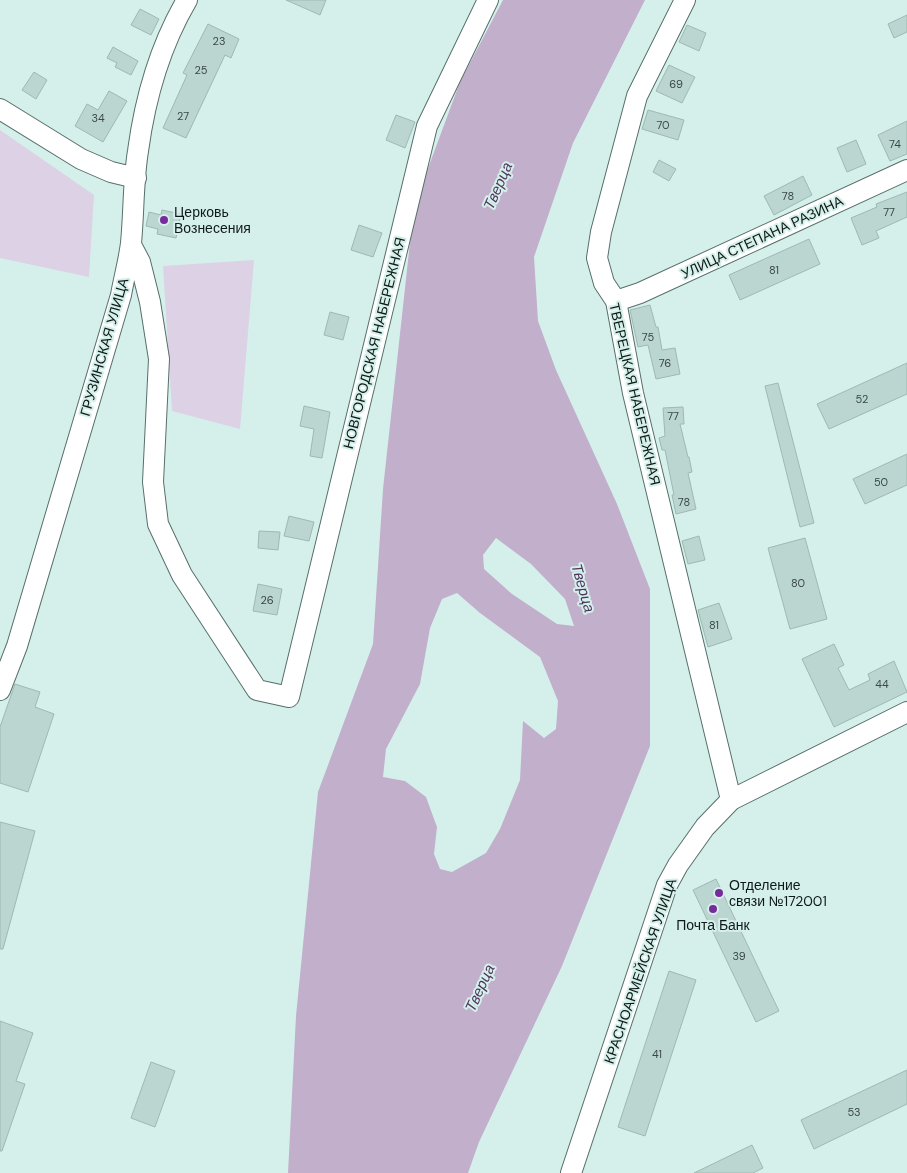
<svg xmlns="http://www.w3.org/2000/svg" width="907" height="1173" viewBox="0 0 907 1173" font-family="'DM Sans',sans-serif">
  <rect width="100%" height="100%" fill="#d5f0eb"/>
  <g fill="#ddd1e6">
    <path d="M 0,130 L 94,195 L 89,277 L 0,258 Z"/>
    <path d="M 254,260 L 240,429 L 172,411 L 163,266 Z"/>
  </g>
  <path fill="#c1afcc" fill-rule="evenodd" d="M 503,0 L 645,0 L 573,143 L 534,257 L 538,321 L 556,370 L 617,504 L 650,589 L 650,746 L 562,966 L 479,1142 L 468,1173 L 288,1173 L 296,1016 L 318,792 L 373,644 L 383,489 L 414,206 L 460,82 ZM 496,538 L 531,564 L 565,599 L 574,626 L 557,624 L 512,594 L 484,569 L 483,555 ZM 457,593 L 480,613 L 540,657 L 558,701 L 556,729 L 544,738 L 523,721 L 520,780 L 500,829 L 486,853 L 452,872 L 440,869 L 434,854 L 437,827 L 426,797 L 405,781 L 383,777 L 386,749 L 420,684 L 430,628 L 442,599 Z"/>
  <g fill="#bbd6d0" stroke="#9eb8b3">
    <path d="M 286,0 L 326,0 L 320,15 Z"/>
    <path d="M 140,9 L 159,19 L 151,35 L 131,25 Z"/>
    <path d="M 907,15 L 907,32 L 894,38 L 888,24 Z"/>
    <path d="M 208,24 L 239,39 L 231,58 L 225,55 L 186,138 L 163,128 L 187,75 L 183,73 Z"/>
    <path d="M 687,25 L 706,33 L 699,51 L 679,42 Z"/>
    <path d="M 113,47 L 138,61 L 131,75 L 115,67 L 117,63 L 107,58 Z"/>
    <path d="M 669,65 L 695,77 L 682,103 L 656,91 Z"/>
    <path d="M 34,72 L 47,80 L 36,99 L 22,90 Z"/>
    <path d="M 109,91 L 127,101 L 103,142 L 75,126 L 87,104 L 98,110 Z"/>
    <path d="M 648,110 L 684,120 L 678,140 L 642,129 Z"/>
    <path d="M 396,115 L 415,122 L 405,148 L 386,140 Z"/>
    <path d="M 907,121 L 907,154 L 890,161 L 878,135 Z"/>
    <path d="M 856,140 L 866,164 L 847,172 L 837,148 Z"/>
    <path d="M 659,160 L 676,169 L 669,181 L 653,172 Z"/>
    <path d="M 803,176 L 812,195 L 774,215 L 764,196 Z"/>
    <path d="M 907,192 L 907,217 L 876,231 L 879,238 L 862,245 L 851,218 L 877,207 L 876,204 Z"/>
    <path d="M 162,210 L 181,214 L 176,238 L 157,234 L 158,229 L 146,226 L 149,212 L 161,215 Z"/>
    <path d="M 359,225 L 382,233 L 373,257 L 351,250 Z"/>
    <path d="M 809,239 L 820,264 L 740,300 L 729,275 Z"/>
    <path d="M 650,305 L 656,327 L 658,327 L 662,350 L 675,348 L 680,374 L 656,379 L 648,345 L 638,347 L 630,310 Z"/>
    <path d="M 330,312 L 349,317 L 343,340 L 324,335 Z"/>
    <path d="M 907,363 L 907,394 L 829,429 L 817,404 Z"/>
    <path d="M 778,383 L 814,523 L 800,527 L 765,386 Z"/>
    <path d="M 304,406 L 330,412 L 322,458 L 310,456 L 314,429 L 300,426 Z"/>
    <path d="M 683,407 L 684,424 L 680,424 L 688,457 L 689,457 L 692,472 L 688,473 L 696,509 L 676,514 L 672,495 L 674,495 L 665,450 L 662,450 L 659,438 L 665,436 L 663,408 Z"/>
    <path d="M 907,454 L 907,485 L 865,504 L 853,479 Z"/>
    <path d="M 289,516 L 314,522 L 309,541 L 284,536 Z"/>
    <path d="M 259,531 L 280,532 L 278,550 L 258,548 Z"/>
    <path d="M 699,536 L 705,560 L 688,564 L 682,541 Z"/>
    <path d="M 805,538 L 827,619 L 790,629 L 768,548 Z"/>
    <path d="M 258,584 L 282,589 L 277,615 L 253,611 Z"/>
    <path d="M 719,603 L 732,639 L 708,647 L 698,610 Z"/>
    <path d="M 834,644 L 844,665 L 838,668 L 849,690 L 870,680 L 868,674 L 894,661 L 907,692 L 834,727 L 802,659 Z"/>
    <path d="M 15,684 L 40,692 L 35,707 L 54,714 L 28,792 L 0,783 L 0,727 Z"/>
    <path d="M 0,822 L 35,831 L 3,949 L 0,949 Z"/>
    <path d="M 716,879 L 779,1011 L 756,1022 L 693,890 Z"/>
    <path d="M 669,971 L 696,980 L 645,1136 L 618,1127 Z"/>
    <path d="M 0,1021 L 33,1033 L 16,1081 L 25,1084 L 2,1151 L 0,1151 Z"/>
    <path d="M 151,1062 L 175,1071 L 155,1127 L 131,1118 Z"/>
    <path d="M 907,1070 L 907,1104 L 814,1149 L 801,1120 Z"/>
    <path d="M 752,1145 L 763,1168 L 753,1173 L 694,1173 Z"/>
  </g>
  <g fill="none" stroke-linecap="round" stroke-linejoin="round">
    <defs>
      <g id="minor">
        <path d="M 685,0 L 637,96 L 601,232 L 597,258 L 604,283 L 616,301 L 633,393 L 731,800"/>
        <path d="M 0,109 L 81,159 L 111,172 L 136,178"/>
        <path d="M 131,245 L 140,262 L 150,302 L 159,359 L 153,482 L 158,524 L 182,575 L 257,690 L 289,697 L 427,126 L 488,0"/>
        <path d="M 616,301 L 640,293 L 907,170"/>
        <path d="M 0,690 L 17,646 L 121,295 C 124,278 129,260 131,243 C 134,212 133,182 138,151 C 145,99 160,46 187,0"/>
        <path d="M 571,1173 L 667,885 L 678,865 L 705,827 L 731,800 L 907,712"/>
      </g>
    </defs>
    <use href="#minor" stroke="#576f6a" stroke-width="22"/>
    <use href="#minor" stroke="#fff" stroke-width="20"/>
  </g>
  <g fill="#772a9c" stroke="#d5f0eb" stroke-width="2">
    <circle cx="164" cy="220" r="5"/>
    <circle cx="719" cy="893" r="5"/>
    <circle cx="713" cy="909" r="5"/>
  </g>
  <g text-anchor="middle" stroke-width="4" stroke-linejoin="round" paint-order="stroke">
    <g font-size="11" fill="#3a4845">
      <text x="219" y="45">23</text>
      <text x="201" y="74">25</text>
      <text x="676" y="88">69</text>
      <text x="183" y="120">27</text>
      <text x="98" y="122">34</text>
      <text x="663" y="129">70</text>
      <text x="895" y="148">74</text>
      <text x="788" y="200">78</text>
      <text x="889" y="216">77</text>
      <text x="774" y="274">81</text>
      <text x="648" y="341">75</text>
      <text x="665" y="367">76</text>
      <text x="862" y="403">52</text>
      <text x="673" y="420">77</text>
      <text x="881" y="486">50</text>
      <text x="684" y="506">78</text>
      <text x="798" y="587">80</text>
      <text x="267" y="604">26</text>
      <text x="714" y="629">81</text>
      <text x="882" y="688">44</text>
      <text x="739" y="960">39</text>
      <text x="657" y="1058">41</text>
      <text x="854" y="1116">53</text>
    </g>
    <g font-size="14" fill="#0f1917" stroke="#d5f0eb" text-anchor="start">
      <text x="174" y="217">Церковь<tspan x="174" dy="16">Вознесения</tspan></text>
      <text x="729" y="890">Отделение<tspan x="729" dy="16">связи №172001</tspan></text>
      <text x="713" y="930" text-anchor="middle">Почта Банк</text>
    </g>
    <g font-size="14" fill="#0f1917" stroke="#d5f0eb">
      <text transform="translate(762 237) rotate(-25)" y="5">УЛИЦА СТЕПАНА РАЗИНА</text>
      <text transform="translate(374 343) rotate(-76)" y="5">НОВГОРОДСКАЯ НАБЕРЕЖНАЯ</text>
      <text transform="translate(104 347) rotate(-74)" y="5">ГРУЗИНСКАЯ УЛИЦА</text>
      <text transform="translate(635 394) rotate(77)" y="5">ТВЕРЕЦКАЯ НАБЕРЕЖНАЯ</text>
      <text transform="translate(640 971) rotate(-71)" y="5">КРАСНОАРМЕЙСКАЯ УЛИЦА</text>
    </g>
    <g font-size="15" font-style="italic" fill="#4f355e" stroke="#d5f0eb">
      <text transform="translate(498 186) rotate(-66)" y="5">Тверца</text>
      <text transform="translate(583 588) rotate(74)" y="5">Тверца</text>
      <text transform="translate(480 988) rotate(-65)" y="5">Тверца</text>
    </g>
  </g>
</svg>
